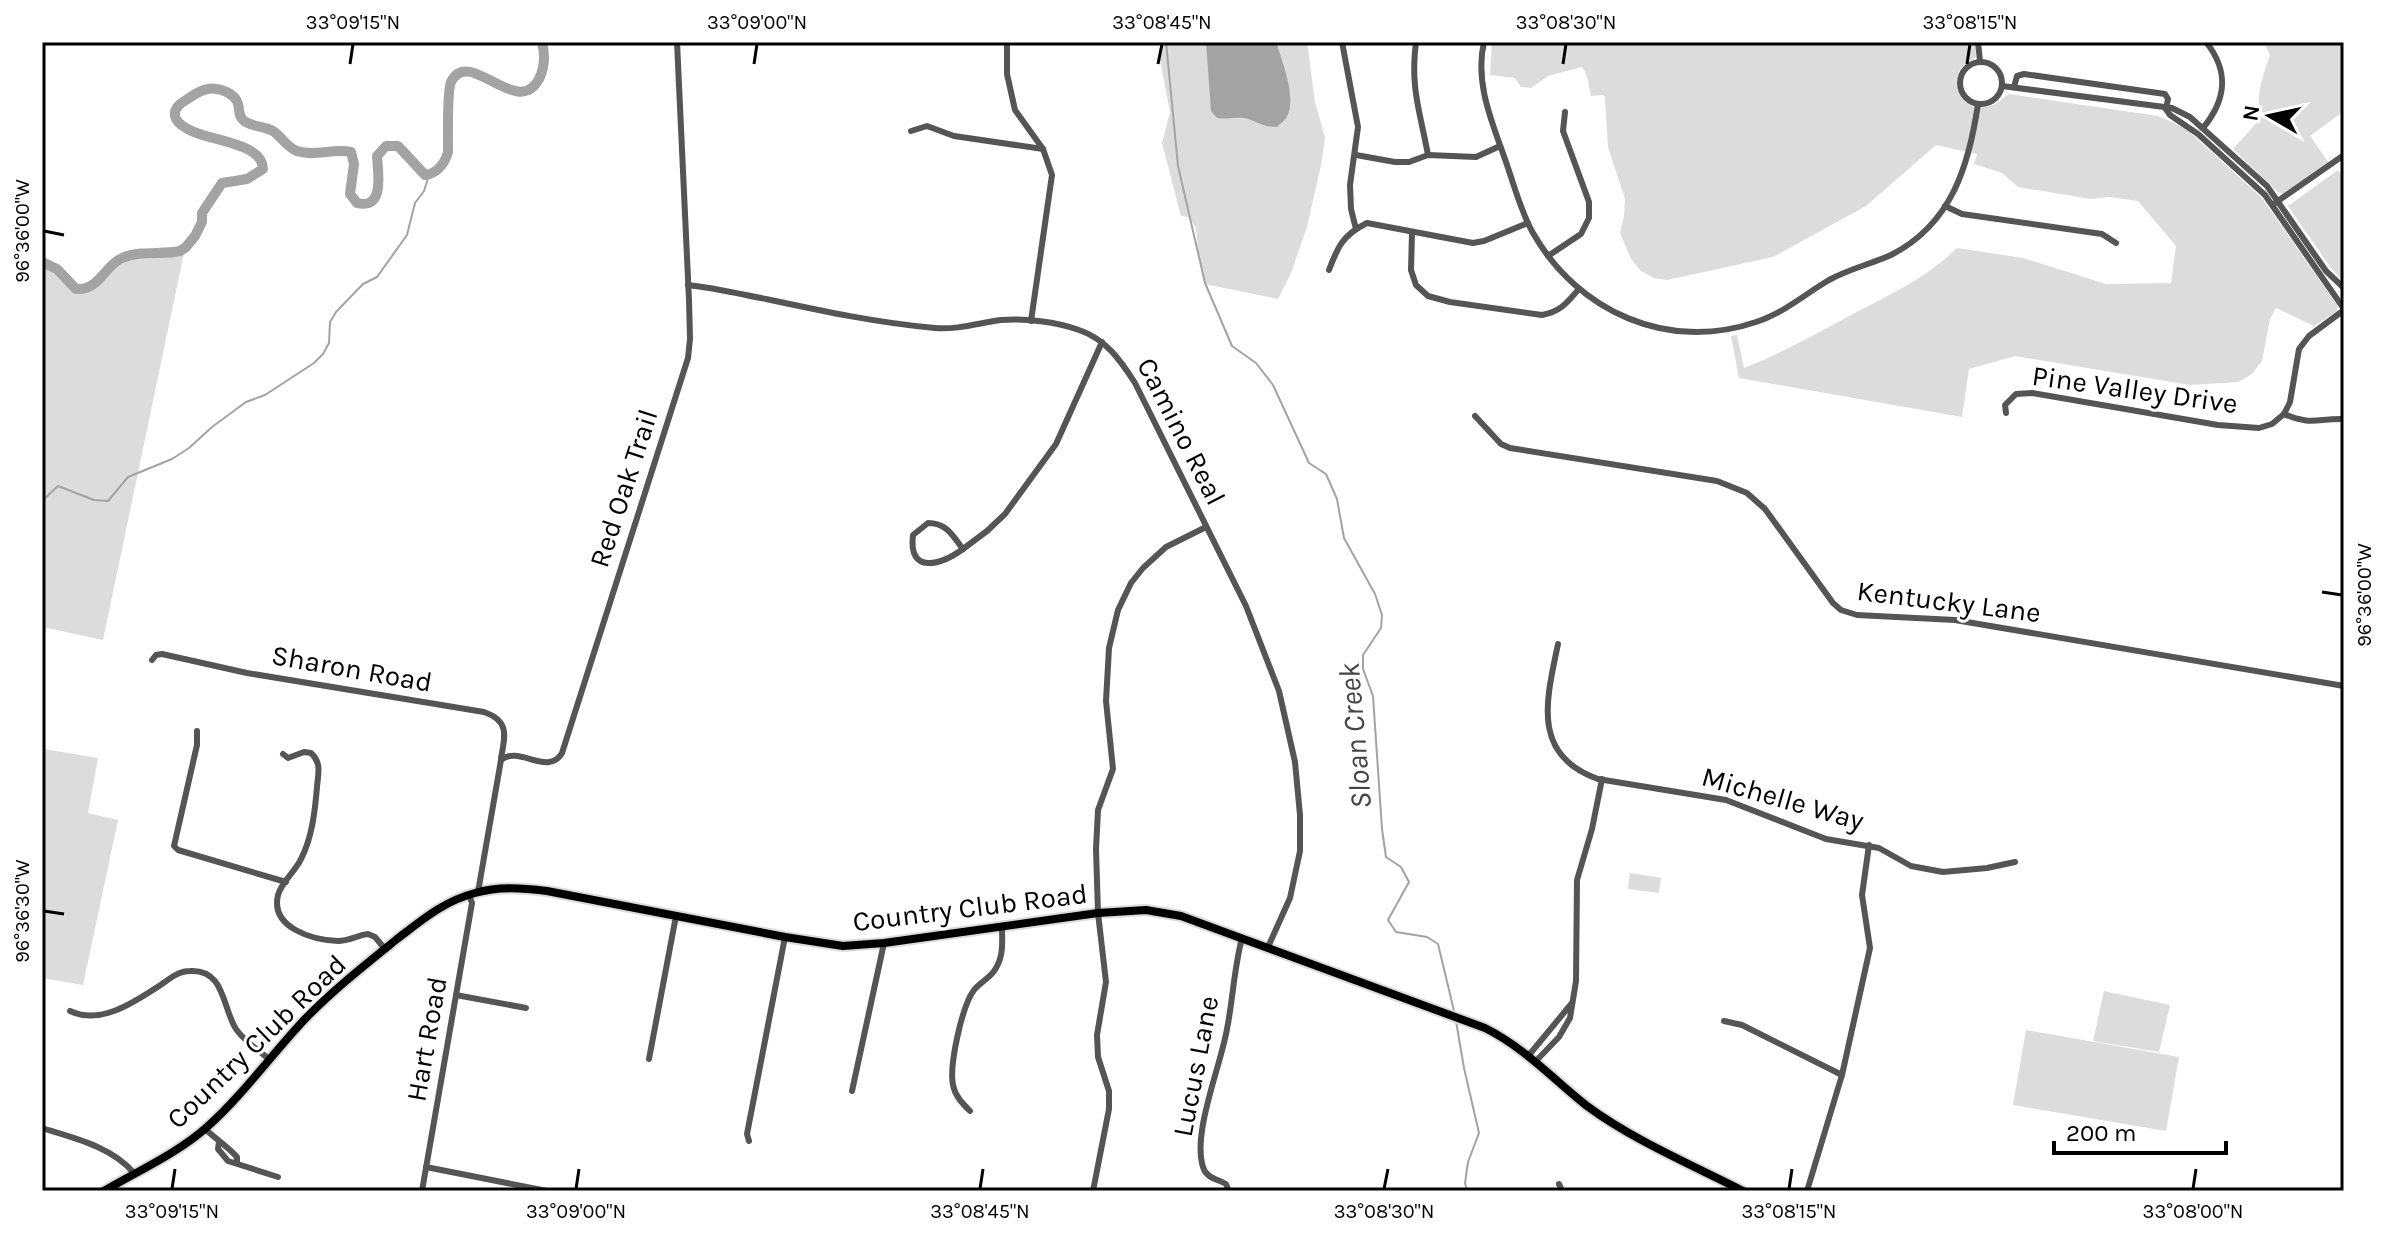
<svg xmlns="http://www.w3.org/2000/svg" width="2386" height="1233" viewBox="0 0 2386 1233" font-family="Karla,sans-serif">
  <rect width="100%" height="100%" fill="#fff"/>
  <g fill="#dcdcdc">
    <path d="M 1161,42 L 1307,42 L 1315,102 L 1325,138 L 1321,165 L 1307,227 L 1291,273 L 1278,299 L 1205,284 C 1205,272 1199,264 1198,253 C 1196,238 1200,229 1188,217 L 1181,216 L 1162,143 L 1170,112 L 1160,60 Z"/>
    <path d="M 1492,42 L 1975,42 L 1976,57 C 1969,62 1961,65 1958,74 C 1951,95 1974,113 1993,105 C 1999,103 2003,97 2009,94 L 2158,116 L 2185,128 L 2262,198 L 2337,305 L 2337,311 L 2314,326 L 2276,308 L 2270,319 L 2262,361 L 2252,374 L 2238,382 L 2190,385 L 2015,356 L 1969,369 L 1962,417 L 1739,378 L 1731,336 L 1737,335 L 1744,368 C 1782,353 1816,334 1851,315 C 1891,294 1925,279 1957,248 L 2023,258 L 2106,284 L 2171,283 L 2176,246 L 2138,201 L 2110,197 L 2091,199 L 2018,187 L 2002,173 L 1974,164 L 1977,154 L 1936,145 L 1866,206 L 1773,257 L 1667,280 L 1654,278 L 1641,271 L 1631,259 L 1620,233 L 1624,216 L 1625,199 L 1608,147 L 1605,97 L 1603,95 L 1591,96 L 1587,76 L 1582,67 L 1548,76 L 1531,88 L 1521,87 L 1515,78 L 1490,75 Z"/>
    <path d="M 2264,42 L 2344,42 L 2344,111 L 2310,136 L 2329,163 L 2284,194 L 2279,193 L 2233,149 L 2261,118 C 2255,96 2263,76 2270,55 Z"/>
    <path d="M 2338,170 L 2344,179 L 2344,282 L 2331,268 L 2288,206 Z"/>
    <path d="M 185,248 L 103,640 L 47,628 L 42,644 L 42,263 L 57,270 L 76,289 C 103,291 103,267 122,259 C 142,250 168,260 185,248 Z"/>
    <path d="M 44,749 L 98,758 L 88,813 L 118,820 L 83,985 L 42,978 L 42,753 Z"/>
    <path d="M 1630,873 L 1661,878 L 1659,893 L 1628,889 Z"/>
    <path d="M 2104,991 L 2170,1005 L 2159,1052 L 2093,1041 Z"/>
    <path d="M 2026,1030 L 2179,1057 L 2166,1131 L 2013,1105 Z"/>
  </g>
  <path fill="#a3a3a3" d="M 1206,42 L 1276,42 C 1282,61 1298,100 1286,118 C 1284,121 1280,124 1277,127 C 1261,127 1258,121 1244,118 C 1237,116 1228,120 1217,118 L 1211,111 Z"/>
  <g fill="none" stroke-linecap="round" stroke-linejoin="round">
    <g stroke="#a3a3a3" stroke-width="2">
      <path d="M 1166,42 L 1178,166 L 1205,283 L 1232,346 L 1256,363 L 1273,385 L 1309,463 L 1326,474 L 1337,499 L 1344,538 L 1375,594 L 1382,615 L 1381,628 L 1363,655 L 1363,669 L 1373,696 L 1382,829 L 1386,857 L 1401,867 L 1409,882 L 1388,920 L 1396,932 L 1427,937 L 1438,944 L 1455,1015"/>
      <path d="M 42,501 L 58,486 L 94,500 L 108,501 L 128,477 L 172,459 L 189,448 L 212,427 L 246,402 L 265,395 L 314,363 L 323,354 L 329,343 L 330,322 L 336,312 L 363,284 L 377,277 L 407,235 L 415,203 L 424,191 L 429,175"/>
      <path d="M 1456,1021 L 1464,1068 L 1479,1133 L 1468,1162 L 1465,1183 L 1467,1191"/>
    </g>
    <path stroke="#a3a3a3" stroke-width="10" d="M 42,262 L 57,269 L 76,289 C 100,290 104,266 122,258 C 140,250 162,255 180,251 L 186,247 L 195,236 L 202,222 L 202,213 L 222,183 L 247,179 L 263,169 C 262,137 190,143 176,119 C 172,110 179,104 186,100 C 192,96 200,90 208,89 C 219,87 235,93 238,104 C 240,111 238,116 244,121 C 253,127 264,126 273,131 C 282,137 286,147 297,151 C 315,157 333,148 351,152 L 354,164 L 350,194 L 357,203 C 385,210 378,173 377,156 L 386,146 L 398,146 L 425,175 C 437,174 445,163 448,152 C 448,139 447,91 451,82 C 469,45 517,120 539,79 C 545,67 545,54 542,42"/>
    <defs>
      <path id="major" d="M 104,1191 C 138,1171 178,1153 207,1127 C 243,1095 272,1054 305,1019 C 333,990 366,964 397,939 C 422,920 444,901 475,893 C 499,886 523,888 547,891 L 785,937 L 843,946 L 884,943 L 1098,913 L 1146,910 L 1181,916 L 1485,1028 C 1525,1048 1553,1079 1587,1106 C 1633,1140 1692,1165 1743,1191"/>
    </defs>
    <use href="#major" stroke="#dbdbdb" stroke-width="12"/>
    <g stroke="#555" stroke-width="6">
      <path d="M 1007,42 L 1007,74 L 1015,110 L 1043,149 L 1052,175 L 1031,321"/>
      <path d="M 1342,42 L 1358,127 L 1350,185 L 1351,209 L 1356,229"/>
      <path d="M 1416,42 C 1410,88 1420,111 1428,155"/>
      <path d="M 1484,42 C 1474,85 1494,126 1507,165 C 1515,188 1521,212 1533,233 C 1578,312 1668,352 1756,322 C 1784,313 1805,294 1829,280 C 1849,269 1871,264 1891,255 C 1952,224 1969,165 1978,104"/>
      <path d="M 1978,42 L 1980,61"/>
      <circle cx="1981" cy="83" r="21"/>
      <path d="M 2002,86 L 2172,108 L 2190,117 L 2267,186 L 2326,271 L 2344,288"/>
      <path d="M 2014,87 L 2017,76 L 2024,74 L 2165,94 L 2168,99 L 2166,109"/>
      <path d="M 2166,109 L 2170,115 L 2198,134 L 2265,195 L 2344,309"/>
      <path d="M 2203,128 C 2226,100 2230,72 2206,42"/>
      <path d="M 911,131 L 927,126 L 954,136 L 1043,149"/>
      <path d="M 1356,155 L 1395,162 L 1409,162 L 1428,155 L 1476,157 L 1500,146"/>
      <path d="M 2275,203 L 2344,155"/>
      <path d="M 1945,206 L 1962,214 L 2102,234 L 2116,243"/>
      <path d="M 1412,233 L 1411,270 L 1416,285 L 1428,296 L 1450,302 L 1542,315 C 1560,312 1567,303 1578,290"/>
      <path d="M 1548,256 L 1581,234 L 1589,218 L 1589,202 L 1563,131 L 1565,112"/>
      <path d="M 1329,270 C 1338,246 1343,235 1367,223 L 1473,243 L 1484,241 L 1528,223"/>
      <path d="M 688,285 C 715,288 740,294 766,299 C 822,311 878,323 935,328 C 957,330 979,323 1001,320 C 1025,318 1057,322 1079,330 C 1106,339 1121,361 1135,383 L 1246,606 L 1279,691 L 1295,762 L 1300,815 L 1300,851 L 1290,898 L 1268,947"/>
      <path d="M 2006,413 L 2005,405 L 2016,394 L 2032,393 L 2218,425 L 2259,428 L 2272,424 L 2284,414 L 2290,402 L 2299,349 L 2309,336 L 2344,310"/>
      <path d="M 2284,414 C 2311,426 2318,418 2344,419"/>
      <path d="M 1475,416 L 1501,444 L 1510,448 L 1717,481 L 1747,493 L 1765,509 L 1833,603 L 1841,610 L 1857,615 L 1955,620 L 2344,686"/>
      <path d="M 928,523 C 947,523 953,536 963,549 C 941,565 908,575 913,535 Z"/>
      <path d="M 963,549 L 987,531 L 1005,514 L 1056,444 L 1102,342"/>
      <path d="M 1558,644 C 1547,698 1530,755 1598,779 L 1726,800 L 1826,839 L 1879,848 L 1911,866 L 1943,872 L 1987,868 L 2015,862"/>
      <path d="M 152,660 L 156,655 L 162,654 L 247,673 L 484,712 C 510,721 505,736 501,758"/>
      <path d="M 197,731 L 197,745 L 174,846 L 178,850 L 286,882"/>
      <path d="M 283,754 L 288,758 L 304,752 L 311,753 C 322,763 318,774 317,787 C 315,811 312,838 301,859 C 295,872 282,881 278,895 C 270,928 313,940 338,941 C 349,941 358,935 368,934 L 375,937 L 385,949"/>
      <path d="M 478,892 L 501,760 C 519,745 548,777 562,753 L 688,358 L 690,339 L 689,300 L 677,42 L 689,42"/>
      <path d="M 456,995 L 526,1008"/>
      <path d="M 70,1011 C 101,1026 136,1001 162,984 C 170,978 179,971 190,971 C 225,969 222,1007 236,1029 C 244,1041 258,1050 269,1059"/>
      <path d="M 1724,1021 L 1742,1025 L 1842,1075"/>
      <path d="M 1529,1055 L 1572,1003"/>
      <path d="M 649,1059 L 676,916"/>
      <path d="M 1536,1061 L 1559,1037 L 1570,1018 L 1576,981 L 1577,880 L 1592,829 L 1602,779"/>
      <path d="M 852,1091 L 884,943"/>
      <path d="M 970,1111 C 962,1103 955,1096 953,1085 C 949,1065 962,1006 974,990 C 980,982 992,977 996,968 C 1004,955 1002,940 1002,926"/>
      <path d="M 42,1128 C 75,1138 112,1147 134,1173"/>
      <path d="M 205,1129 C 216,1139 227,1146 237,1157 L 237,1163"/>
      <path d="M 749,1141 L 747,1134 L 785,937"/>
      <path d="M 219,1142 L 218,1149 L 228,1161 L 278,1177"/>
      <path d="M 426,1167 L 547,1191"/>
      <path d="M 1559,1184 L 1562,1191"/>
      <path d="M 1228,1189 L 1226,1184 C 1217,1179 1206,1178 1203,1167 C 1192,1133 1221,1065 1227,1029 C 1233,999 1234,968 1242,938"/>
      <path d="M 422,1191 L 472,903 L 469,895"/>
      <path d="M 1093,1191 L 1109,1109 L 1109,1091 L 1098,1057 L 1097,1035 L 1106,982 L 1098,913 L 1096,849 L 1098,810 L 1113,769 L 1106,701 L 1109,648 L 1118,610 L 1131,583 L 1143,568 L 1166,547 L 1206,527"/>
      <path d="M 1807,1191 L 1842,1075 L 1870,948 L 1862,895 L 1869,845"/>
    </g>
    <use href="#major" stroke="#000" stroke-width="8"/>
  </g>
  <path fill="none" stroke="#000" stroke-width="3" d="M 350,64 L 353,44M 754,64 L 757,44M 1158,64 L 1162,44M 1563,64 L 1566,44M 1967,64 L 1970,44M 44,231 L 64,235M 2322,592 L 2342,595M 44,911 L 64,914M 172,1189 L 175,1169M 576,1189 L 579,1169M 980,1189 L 983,1169M 1384,1189 L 1388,1169M 1789,1189 L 1792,1169M 2193,1189 L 2196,1169"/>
  <g text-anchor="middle" stroke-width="6" stroke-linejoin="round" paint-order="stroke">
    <g font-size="28" fill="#000" stroke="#fff">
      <text transform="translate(2135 389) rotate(8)" y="10">Pine Valley Drive</text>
      <text transform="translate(1182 431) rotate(63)" y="10">Camino Real</text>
      <text transform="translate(623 488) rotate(-72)" y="10">Red Oak Trail</text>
      <text transform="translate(1949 601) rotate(7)" y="10">Kentucky Lane</text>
      <text transform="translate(352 668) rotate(10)" y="10">Sharon Road</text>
      <text transform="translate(1783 798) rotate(16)" y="10">Michelle Way</text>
      <text transform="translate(970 907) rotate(-7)" y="10">Country Club Road</text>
      <text transform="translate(426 1039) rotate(-80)" y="10">Hart Road</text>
      <text transform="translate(256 1041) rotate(-44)" y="10">Country Club Road</text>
      <text transform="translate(1195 1066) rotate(-79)" y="10">Lucus Lane</text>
    </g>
    <g font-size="30" font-style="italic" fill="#444" stroke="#fff">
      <text transform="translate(1355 736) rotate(-95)" y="10">Sloan Creek</text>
    </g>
  </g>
  <rect width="2386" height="1233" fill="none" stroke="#ffffff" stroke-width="88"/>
  <g transform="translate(2270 116) rotate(279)" stroke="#ffffff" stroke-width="6" paint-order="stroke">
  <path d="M0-6L14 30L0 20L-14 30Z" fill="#000000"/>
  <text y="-12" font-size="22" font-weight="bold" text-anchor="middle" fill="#000000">N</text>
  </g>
  <path d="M2054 1141v12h172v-12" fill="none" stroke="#000000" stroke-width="4"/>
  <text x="2066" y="1141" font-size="24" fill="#000000" stroke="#ffffff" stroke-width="6" paint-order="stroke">200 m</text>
  <rect x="44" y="44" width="2298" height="1145" fill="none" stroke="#000" stroke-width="3"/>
  <g font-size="20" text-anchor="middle" fill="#000">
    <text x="353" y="29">33°09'15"N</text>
    <text x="757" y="29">33°09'00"N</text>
    <text x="1162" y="29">33°08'45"N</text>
    <text x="1566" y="29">33°08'30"N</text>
    <text x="1970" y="29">33°08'15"N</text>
    <text transform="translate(22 231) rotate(-90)" y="7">96°36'00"W</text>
    <text transform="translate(2364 595) rotate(-90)" y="7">96°36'00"W</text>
    <text transform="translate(22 911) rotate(-90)" y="7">96°36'30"W</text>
    <text x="172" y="1218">33°09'15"N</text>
    <text x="576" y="1218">33°09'00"N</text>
    <text x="980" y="1218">33°08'45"N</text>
    <text x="1384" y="1218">33°08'30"N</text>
    <text x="1789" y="1218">33°08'15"N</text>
    <text x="2193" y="1218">33°08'00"N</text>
  </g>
</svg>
